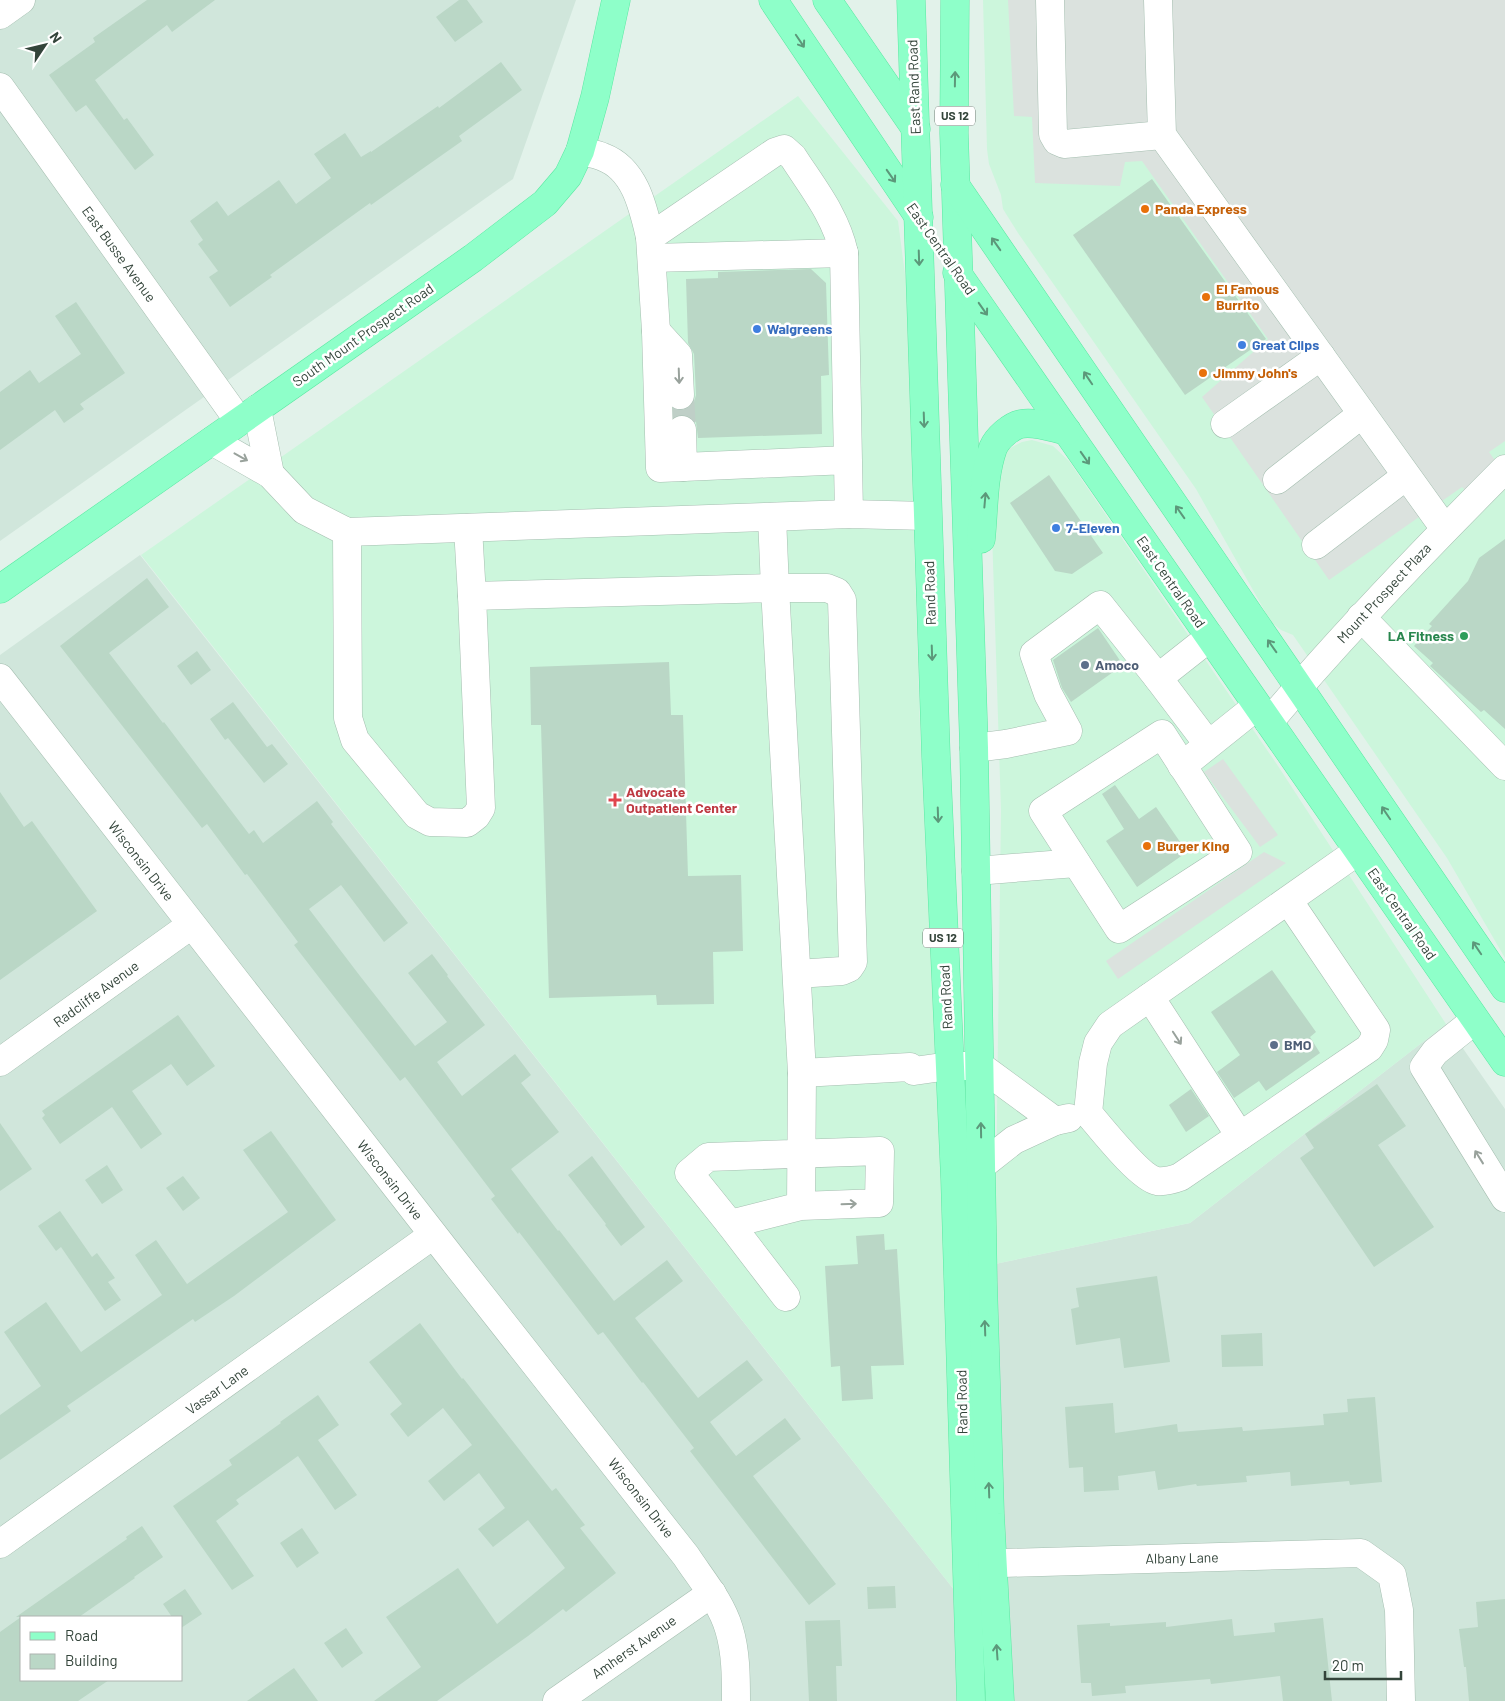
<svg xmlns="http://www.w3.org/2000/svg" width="1505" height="1701" viewBox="0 0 1505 1701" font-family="Barlow,sans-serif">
  <rect width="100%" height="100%" fill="#e2f2ea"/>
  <g fill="#d0e6db" fill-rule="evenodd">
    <path d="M 0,0 L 576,0 L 513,179 L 0,541 Z"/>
    <path d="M 140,555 L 955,1591 L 959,1701 L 0,1701 L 0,655 ZM 21,1617 L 181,1617 L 181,1680 L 21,1680 Z"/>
    <path d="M 1446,1024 L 1505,1109 L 1505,1701 L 1012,1701 L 1006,1615 L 995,1264 L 1190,1223 Z"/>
  </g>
  <g fill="#ccf6dc">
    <path d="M 983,0 L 1505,0 L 1505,958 L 1447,858 L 1293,635 L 1281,630 L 1271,622 L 1196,489 L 1018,233 L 1003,209 L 1001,195 L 989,164 L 987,149 Z"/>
    <path d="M 798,96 L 898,221 L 906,282 L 920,728 L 941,1181 L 955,1591 L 141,555 Z"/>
    <path d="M 1032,440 L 1053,446 L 1069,461 L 1278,766 L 1446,1024 L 1190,1223 L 995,1264 L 1001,811 L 991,500 L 1001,460 L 1008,450 L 1012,447 L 1022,442 Z"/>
  </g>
  <g fill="#dbe2de">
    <path d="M 1008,0 L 1505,0 L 1505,441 L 1489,452 L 1501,469 L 1467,492 L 1462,487 L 1329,580 L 1202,397 L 1268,339 L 1142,161 L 1125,162 L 1120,186 L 1035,183 L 1032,117 L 1014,116 Z"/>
    <path d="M 1223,759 L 1278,835 L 1260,847 L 1204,772 Z"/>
    <path d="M 1264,852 L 1286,863 L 1118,979 L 1106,961 Z"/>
  </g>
  <g fill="#bad7c6">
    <path d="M 147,0 L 215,0 L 172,32 L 167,25 L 95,80 L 124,120 L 127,118 L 154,155 L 135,170 L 86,105 L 76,112 L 49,75 L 95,42 L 93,38 Z"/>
    <path d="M 459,0 L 467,0 L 483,22 L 455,42 L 436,17 Z"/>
    <path d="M 501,62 L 522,90 L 459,136 L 462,141 L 371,205 L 370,203 L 270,275 L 272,277 L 230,307 L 209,277 L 218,271 L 198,244 L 203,240 L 190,221 L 217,201 L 228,216 L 279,180 L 296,204 L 331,178 L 314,154 L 345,133 L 361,157 L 371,151 L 371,152 L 438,106 L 439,108 Z"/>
    <path d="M 1152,179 L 1266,339 L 1185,395 L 1073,235 Z"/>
    <path d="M 811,269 L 826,283 L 829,375 L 821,376 L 822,434 L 698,438 L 696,422 L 690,417 L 682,414 L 674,417 L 674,409 L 681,411 L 689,408 L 694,402 L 696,395 L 694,354 L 688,343 L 686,279 L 718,278 L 718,272 Z"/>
    <path d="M 76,302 L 125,373 L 80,404 L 84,409 L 64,423 L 55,410 L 0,450 L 0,392 L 30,370 L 39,383 L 81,354 L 55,316 Z"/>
    <path d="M 1049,475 L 1103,553 L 1072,574 L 1055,571 L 1010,503 Z"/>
    <path d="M 1505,539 L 1505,729 L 1484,710 L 1481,712 L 1430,666 L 1433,663 L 1414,646 L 1432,626 L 1429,624 L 1468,581 L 1479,558 Z"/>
    <path d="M 147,578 L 169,607 L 109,653 L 163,723 L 164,722 L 249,834 L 254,830 L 263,843 L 317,801 L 333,822 L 331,824 L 408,923 L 384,942 L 341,885 L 309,909 L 360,976 L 415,1046 L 447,1022 L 408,973 L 432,954 L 448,975 L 447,976 L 485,1025 L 437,1062 L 462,1096 L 515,1054 L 531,1075 L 521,1083 L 559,1132 L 511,1169 L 558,1231 L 559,1230 L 614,1301 L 667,1260 L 683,1281 L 635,1318 L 698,1398 L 747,1360 L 763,1380 L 710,1422 L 736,1456 L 785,1418 L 801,1439 L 753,1476 L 836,1584 L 809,1605 L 690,1451 L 694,1448 L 643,1382 L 642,1383 L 603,1332 L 598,1335 L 519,1232 L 518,1234 L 491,1199 L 495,1196 L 405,1077 L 400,1081 L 321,980 L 294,945 L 298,942 L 247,874 L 245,875 L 207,824 L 202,828 L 60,646 Z"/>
    <path d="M 1098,628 L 1123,665 L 1071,702 L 1062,688 L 1053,660 Z"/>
    <path d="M 197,651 L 211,670 L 191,685 L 177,666 Z"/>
    <path d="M 669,662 L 671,715 L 683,715 L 688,876 L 741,875 L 743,951 L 713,952 L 714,1004 L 657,1005 L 656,995 L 549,998 L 541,725 L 531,725 L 530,667 Z"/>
    <path d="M 233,702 L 267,747 L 272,744 L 288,764 L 264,783 L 228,738 L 225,740 L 210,719 Z"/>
    <path d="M 1115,785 L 1139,819 L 1156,807 L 1187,852 L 1137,887 L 1106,841 L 1124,829 L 1102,794 Z"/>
    <path d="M 0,792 L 24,827 L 32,821 L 97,911 L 0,980 Z"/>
    <path d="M 1272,970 L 1316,1032 L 1310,1037 L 1320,1053 L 1266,1091 L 1259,1081 L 1234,1098 L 1217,1072 L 1240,1055 L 1211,1012 Z"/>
    <path d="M 178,1015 L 215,1066 L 187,1086 L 171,1064 L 132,1091 L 162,1134 L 141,1149 L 112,1107 L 60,1144 L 42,1118 L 45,1115 L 42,1111 Z"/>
    <path d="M 1377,1084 L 1406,1126 L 1378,1145 L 1434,1227 L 1374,1267 L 1300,1158 L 1314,1148 L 1305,1134 Z"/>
    <path d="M 1191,1089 L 1209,1116 L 1186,1132 L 1169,1105 Z"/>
    <path d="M 0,1123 L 32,1169 L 0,1191 Z"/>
    <path d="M 271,1131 L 336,1220 L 234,1296 L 195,1322 L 193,1319 L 67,1406 L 71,1411 L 0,1460 L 0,1415 L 41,1386 L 4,1332 L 46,1302 L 81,1352 L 162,1295 L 135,1255 L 156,1240 L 187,1284 L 288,1212 L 243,1150 Z"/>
    <path d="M 592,1156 L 645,1227 L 621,1246 L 605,1225 L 606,1224 L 568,1175 Z"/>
    <path d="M 107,1165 L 123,1190 L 102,1204 L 85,1180 Z"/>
    <path d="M 183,1176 L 200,1198 L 183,1211 L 166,1188 Z"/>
    <path d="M 60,1211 L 92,1257 L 97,1253 L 115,1278 L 108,1282 L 121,1300 L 105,1311 L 61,1247 L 56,1251 L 38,1226 Z"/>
    <path d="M 884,1234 L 885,1250 L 897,1249 L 904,1365 L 871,1366 L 873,1399 L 842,1401 L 840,1366 L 831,1367 L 825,1266 L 858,1264 L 856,1236 Z"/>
    <path d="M 1157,1276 L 1170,1362 L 1124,1368 L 1120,1338 L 1076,1345 L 1071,1309 L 1079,1307 L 1076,1288 Z"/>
    <path d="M 420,1323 L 462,1379 L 463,1378 L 552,1491 L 556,1488 L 585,1525 L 580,1528 L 616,1573 L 566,1612 L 563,1609 L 528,1636 L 437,1701 L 374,1701 L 421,1667 L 386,1617 L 408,1602 L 458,1568 L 497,1624 L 565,1568 L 528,1520 L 493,1547 L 478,1529 L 505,1508 L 479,1473 L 444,1501 L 428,1481 L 472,1445 L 443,1408 L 408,1437 L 390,1414 L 402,1404 L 369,1362 Z"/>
    <path d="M 1262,1333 L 1263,1366 L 1222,1367 L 1221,1335 Z"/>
    <path d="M 318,1395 L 339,1425 L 318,1440 L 357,1495 L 335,1510 L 298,1456 L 236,1500 L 239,1504 L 216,1521 L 254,1576 L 232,1590 L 173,1506 L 232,1465 L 229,1460 L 281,1423 L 280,1422 Z"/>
    <path d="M 1375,1397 L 1382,1482 L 1350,1485 L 1349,1481 L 1291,1486 L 1290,1472 L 1246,1476 L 1247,1482 L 1197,1486 L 1196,1484 L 1158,1490 L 1155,1471 L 1118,1476 L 1119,1490 L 1084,1492 L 1083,1467 L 1069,1468 L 1065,1407 L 1113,1403 L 1115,1433 L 1177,1424 L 1178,1432 L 1242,1427 L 1243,1431 L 1324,1425 L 1323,1414 L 1348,1412 L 1347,1399 Z"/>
    <path d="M 142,1526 L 163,1557 L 134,1577 L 135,1578 L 79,1617 L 21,1617 L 21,1680 L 109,1680 L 78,1701 L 0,1701 L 0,1632 L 21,1617 L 16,1617 L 127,1539 L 126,1537 Z"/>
    <path d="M 302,1528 L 319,1553 L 297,1568 L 280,1543 Z"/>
    <path d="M 895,1586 L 896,1608 L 868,1609 L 867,1587 Z"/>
    <path d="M 185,1589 L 202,1614 L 181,1628 L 181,1617 L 172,1617 L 163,1604 Z"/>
    <path d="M 1505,1599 L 1505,1701 L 1469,1701 L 1466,1667 L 1464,1667 L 1459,1629 L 1478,1627 L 1476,1602 Z"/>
    <path d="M 1323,1618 L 1332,1701 L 1283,1701 L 1280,1676 L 1211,1684 L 1210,1679 L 1125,1686 L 1126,1693 L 1092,1696 L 1091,1683 L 1081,1683 L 1077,1625 L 1110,1623 L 1110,1626 L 1166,1622 L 1166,1627 L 1232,1619 L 1234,1636 L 1275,1632 L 1274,1623 Z"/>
    <path d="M 840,1620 L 842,1666 L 836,1666 L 837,1701 L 809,1701 L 805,1621 Z"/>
    <path d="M 346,1628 L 363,1653 L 342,1668 L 324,1643 Z"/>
    <path d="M 294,1668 L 318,1701 L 247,1701 Z"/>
  </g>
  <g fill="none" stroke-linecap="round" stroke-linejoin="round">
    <path stroke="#bfcfc7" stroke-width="28" stroke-dasharray="28 14" stroke-linecap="butt" d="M 680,395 L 682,430"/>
    <defs>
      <g id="minor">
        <path d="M 1050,0 L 1053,134 L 1057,141 L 1064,144 L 1162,135"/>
        <path d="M 1158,0 L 1162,135 L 1445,529"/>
        <path d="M 0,15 L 21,0"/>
        <path d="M 0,87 L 239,421"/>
        <path d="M 580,151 C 588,153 596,154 603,157 C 635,169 643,207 650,237"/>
        <path d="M 652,258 L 844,253"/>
        <path d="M 656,331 L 678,355 L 680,395"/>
        <path d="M 257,409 L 270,474"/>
        <path d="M 1225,424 L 1321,356"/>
        <path d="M 682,430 L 683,467"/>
        <path d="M 212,441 L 270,474 L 304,510 L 347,532 L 849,514 L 927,516"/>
        <path d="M 848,460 L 660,468 L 656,331 L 650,237 L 775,152 L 784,149 L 793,157 C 813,188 836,216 844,253 L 849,514"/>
        <path d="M 1277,480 L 1362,414"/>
        <path d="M 772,517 L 775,588 L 827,588 L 837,592 L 842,600 L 853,962 L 849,968 L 842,971 L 797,974"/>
        <path d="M 468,528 L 472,596"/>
        <path d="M 347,532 L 348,718 L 355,740 L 417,815 L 430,822 L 467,823 L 476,816 L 481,808 L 472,596 L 775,588 L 802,1073 L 910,1067 L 914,1071 L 949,1066 L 980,1066 L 1055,1121"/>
        <path d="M 1316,545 L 1406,476"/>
        <path d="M 1361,617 L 1505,766"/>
        <path d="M 0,678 L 454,1261 L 686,1556 C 701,1579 721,1602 729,1629 C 736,1652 736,1677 736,1701"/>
        <path d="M 1158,678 L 1208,744"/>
        <path d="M 1269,722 C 1343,634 1423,551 1505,469"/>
        <path d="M 1162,734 L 1238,852 L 1119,929 L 1043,811 Z"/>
        <path d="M 974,748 L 1006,744 L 1068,731 L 1048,694 L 1034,654 L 1100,605 L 1158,678 L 1210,637"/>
        <path d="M 1182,766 L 1257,706"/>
        <path d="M 976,871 L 1076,863"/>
        <path d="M 1288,900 L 1376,1030 L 1374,1040 L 1369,1048 L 1180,1177 C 1172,1180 1165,1182 1157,1181 C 1140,1178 1101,1128 1088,1113 L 1093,1063 L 1098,1043 L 1110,1025 L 1358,851"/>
        <path d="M 1150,997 L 1240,1136"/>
        <path d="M 1475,1020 L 1435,1052 L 1424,1067 L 1505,1198"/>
        <path d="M 0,1062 L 191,925"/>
        <path d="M 981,1166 L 1014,1140 L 1055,1121 L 1069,1118"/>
        <path d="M 801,1206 L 879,1203 L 880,1151 L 708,1157 L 689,1173 L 730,1224 L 801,1206 L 802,1073"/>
        <path d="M 730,1224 L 786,1297"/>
        <path d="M 0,1544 L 433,1235"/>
        <path d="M 1003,1563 L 1361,1553 L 1392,1575 L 1399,1610 L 1401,1701"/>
        <path d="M 557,1701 L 712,1593"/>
      </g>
      <g id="major">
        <path d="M 773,0 L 919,217"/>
        <path d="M 827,0 L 916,129"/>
        <path d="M 911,0 L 936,757 L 955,1178 L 971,1701"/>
        <path d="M 955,0 L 954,133 L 974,748 L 983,1283 L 990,1514 L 1000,1701"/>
        <path d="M 955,185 L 1505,988"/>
        <path d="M 957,273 L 1505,1062"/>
        <path d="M 981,539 C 984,510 983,476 993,448 C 997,438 1011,426 1021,424 C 1035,421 1053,428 1067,431"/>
        <path d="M 0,589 L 473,258 L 545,203 L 568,176 L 580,151 L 595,97 L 616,0"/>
      </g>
    </defs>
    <use href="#minor" stroke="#a5beb0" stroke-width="29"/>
    <use href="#major" stroke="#5ae8a2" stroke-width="29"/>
    <use href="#minor" stroke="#fff" stroke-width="28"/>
    <use href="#major" stroke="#8effc9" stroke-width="28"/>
  </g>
  <defs><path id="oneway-shaft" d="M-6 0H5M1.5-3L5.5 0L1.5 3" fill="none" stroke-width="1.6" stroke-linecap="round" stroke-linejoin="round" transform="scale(1.25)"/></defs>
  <g stroke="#5c987a">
    <use href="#oneway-shaft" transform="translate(800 41) rotate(56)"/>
    <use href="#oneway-shaft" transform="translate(955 79) rotate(-89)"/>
    <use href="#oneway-shaft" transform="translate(891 176) rotate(55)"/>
    <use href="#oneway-shaft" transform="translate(996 244) rotate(-125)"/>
    <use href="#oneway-shaft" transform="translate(919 258) rotate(88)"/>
    <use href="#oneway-shaft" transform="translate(983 309) rotate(55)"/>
    <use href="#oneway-shaft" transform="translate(1088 378) rotate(-124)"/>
    <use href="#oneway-shaft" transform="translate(924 420) rotate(88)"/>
    <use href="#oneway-shaft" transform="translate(1085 458) rotate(55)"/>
    <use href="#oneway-shaft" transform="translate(985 500) rotate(-85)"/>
    <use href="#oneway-shaft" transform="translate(1180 512) rotate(-125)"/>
    <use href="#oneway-shaft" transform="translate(1272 646) rotate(-125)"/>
    <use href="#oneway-shaft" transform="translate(932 653) rotate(88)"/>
    <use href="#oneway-shaft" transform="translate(1386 813) rotate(-124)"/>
    <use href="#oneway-shaft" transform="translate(938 815) rotate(88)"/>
    <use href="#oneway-shaft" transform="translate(1477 948) rotate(-124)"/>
    <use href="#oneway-shaft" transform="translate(981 1130) rotate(-91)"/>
    <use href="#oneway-shaft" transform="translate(985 1328) rotate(-92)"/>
    <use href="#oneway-shaft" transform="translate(989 1490) rotate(-92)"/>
    <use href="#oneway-shaft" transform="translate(997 1652) rotate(-94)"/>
  </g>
  <g stroke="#99a29c">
    <use href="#oneway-shaft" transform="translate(679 376) rotate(88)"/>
    <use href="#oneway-shaft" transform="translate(241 457) rotate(29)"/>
    <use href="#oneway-shaft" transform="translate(1177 1038) rotate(57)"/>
    <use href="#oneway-shaft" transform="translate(1479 1157) rotate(-122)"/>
    <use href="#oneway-shaft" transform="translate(849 1204) rotate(-2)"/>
  </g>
  <g fill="#e8710a" stroke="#fff" stroke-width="2">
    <circle cx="1145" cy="209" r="5"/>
    <circle cx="1206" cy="297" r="5"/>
    <circle cx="1203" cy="373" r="5"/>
    <circle cx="1147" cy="846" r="5"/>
  </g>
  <g fill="#3f7fe0" stroke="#fff" stroke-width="2">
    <circle cx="757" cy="329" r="5"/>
    <circle cx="1242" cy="345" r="5"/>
    <circle cx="1056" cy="528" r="5"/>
  </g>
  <circle fill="#2e9e5b" stroke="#fff" stroke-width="2" cx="1464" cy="636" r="5"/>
  <g fill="#5c6f8a" stroke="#fff" stroke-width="2">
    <circle cx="1085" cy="665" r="5"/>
    <circle cx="1274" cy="1045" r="5"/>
  </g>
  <path fill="#e0444e" stroke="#fff" stroke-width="2" d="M612.5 792.5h5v5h5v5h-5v5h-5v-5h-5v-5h5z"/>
  <g text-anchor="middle" stroke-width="5" stroke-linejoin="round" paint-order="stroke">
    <g fill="#fff" stroke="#707c75" stroke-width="1">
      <rect x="935" y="106.5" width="40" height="19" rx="4"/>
      <rect x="923" y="928.5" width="40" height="19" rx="4"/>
    </g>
    <g font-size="12" font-weight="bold" fill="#33443a">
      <text x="955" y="120">US 12</text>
      <text x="943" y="942">US 12</text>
    </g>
    <g font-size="14" fill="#33443a" stroke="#fff">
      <text transform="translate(914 87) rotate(-92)" y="5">East Rand Road</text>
      <text transform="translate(941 249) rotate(55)" y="5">East Central Road</text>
      <text transform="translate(119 254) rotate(54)" y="5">East Busse Avenue</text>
      <text transform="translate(363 335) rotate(-35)" y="5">South Mount Prospect Road</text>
      <text transform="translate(1171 582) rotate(55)" y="5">East Central Road</text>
      <text transform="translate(930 593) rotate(-92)" y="5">Rand Road</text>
      <text transform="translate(1384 593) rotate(-47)" y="5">Mount Prospect Plaza</text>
      <text transform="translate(141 861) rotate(52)" y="5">Wisconsin Drive</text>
      <text transform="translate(1402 914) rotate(55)" y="5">East Central Road</text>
      <text transform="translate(96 994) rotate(-36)" y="5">Radcliffe Avenue</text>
      <text transform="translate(946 997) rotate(-93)" y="5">Rand Road</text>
      <text transform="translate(390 1180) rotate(52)" y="5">Wisconsin Drive</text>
      <text transform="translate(217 1390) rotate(-36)" y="5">Vassar Lane</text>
      <text transform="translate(962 1402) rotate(-91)" y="5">Rand Road</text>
      <text transform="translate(641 1498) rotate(52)" y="5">Wisconsin Drive</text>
      <text transform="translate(1182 1558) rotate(-1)" y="5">Albany Lane</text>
      <text transform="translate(634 1647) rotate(-35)" y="5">Amherst Avenue</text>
    </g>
    <g font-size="14" font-weight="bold" fill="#c56008" stroke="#fff" text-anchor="start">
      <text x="1155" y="214">Panda Express</text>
      <text x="1216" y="294">El Famous<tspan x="1216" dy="16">Burrito</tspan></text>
      <text x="1213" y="378">Jimmy John's</text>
      <text x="1157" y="851">Burger King</text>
    </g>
    <g font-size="14" font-weight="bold" fill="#366cbe" stroke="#fff" text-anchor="start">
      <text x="767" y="334">Walgreens</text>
      <text x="1252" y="350">Great Clips</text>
      <text x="1066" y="533">7-Eleven</text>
    </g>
    <g font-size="14" font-weight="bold" fill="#27864d" stroke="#fff" text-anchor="end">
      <text x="1454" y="641">LA Fitness</text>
    </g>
    <g font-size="14" font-weight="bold" fill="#4e5e75" stroke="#fff" text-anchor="start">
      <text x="1095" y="670">Amoco</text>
      <text x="1284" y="1050">BMO</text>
    </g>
    <g font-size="14" font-weight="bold" fill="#be3a42" stroke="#fff" text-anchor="start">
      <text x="626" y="797">Advocate<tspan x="626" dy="16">Outpatient Center</tspan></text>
    </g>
  </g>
  <rect x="20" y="1616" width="162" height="65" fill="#ffffff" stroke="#adb4b0"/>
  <rect x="30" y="1632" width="25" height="8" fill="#8effc9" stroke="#adb4b0"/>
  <text x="65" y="1641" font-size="15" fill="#33443a">Road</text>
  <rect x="30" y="1654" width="25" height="15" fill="#bad7c6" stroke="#adb4b0"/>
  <text x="65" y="1666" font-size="15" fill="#33443a">Building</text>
  <g transform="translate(45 45) rotate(55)" stroke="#ffffff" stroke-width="4" paint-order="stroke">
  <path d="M0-4L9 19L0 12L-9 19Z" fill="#33443a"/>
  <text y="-8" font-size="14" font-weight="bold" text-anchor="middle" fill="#33443a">N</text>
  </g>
  <path d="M1325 1671v8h76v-8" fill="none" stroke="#33443a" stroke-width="2.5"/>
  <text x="1332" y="1671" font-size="15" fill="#33443a" stroke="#ffffff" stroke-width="4" paint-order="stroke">20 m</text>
</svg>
